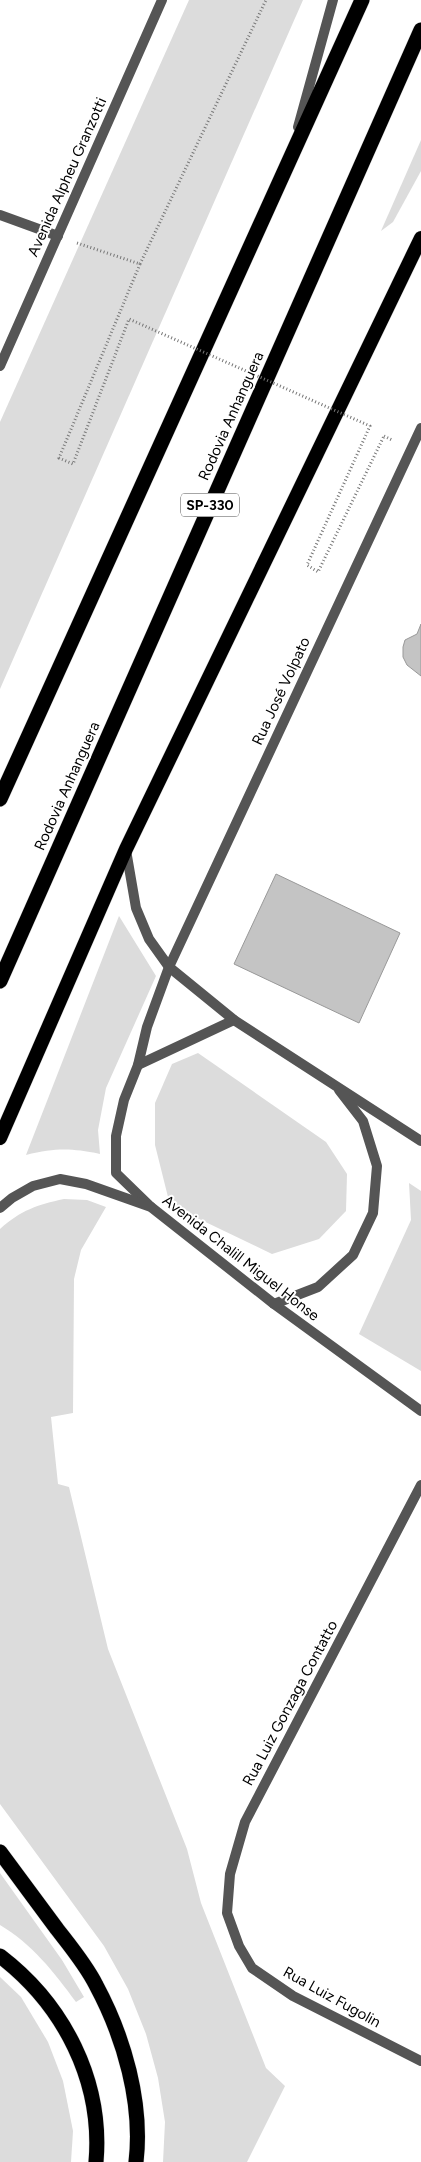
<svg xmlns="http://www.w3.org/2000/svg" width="421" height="2162" viewBox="0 0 421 2162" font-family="Figtree,sans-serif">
  <rect width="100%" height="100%" fill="#fff"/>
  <g fill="#dcdcdc">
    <path d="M 189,0 L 303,0 L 0,689 L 0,422 Z"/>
    <path d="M 421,140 L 421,171 L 393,222 L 381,231 Z"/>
    <path d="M 119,916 L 156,976 L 106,1088 L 98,1130 L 100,1154 C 70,1148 56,1148 26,1155 Z"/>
    <path d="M 198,1053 L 326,1142 L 347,1174 L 346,1211 L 319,1239 L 272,1254 L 170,1205 L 155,1145 L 155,1103 L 172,1064 Z"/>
    <path d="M 409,1183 L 421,1191 L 421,1371 L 359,1334 L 411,1220 Z"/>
    <path d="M 64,1199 L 87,1200 L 106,1207 L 81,1250 L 74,1279 L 73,1413 L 51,1417 L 58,1484 L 69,1487 L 108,1649 L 187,1849 L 201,1903 L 266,2068 L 285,2086 L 247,2162 L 163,2162 L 165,2122 L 158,2078 L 146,2034 L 128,1989 L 104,1946 L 0,1804 L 0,1229 C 21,1210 37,1205 64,1199 Z"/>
    <path d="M 0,1873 L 62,1960 L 84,1997 L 76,2002 C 54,1972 32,1944 0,1925 Z"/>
    <path d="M 0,1977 L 21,1997 L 48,2042 L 63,2081 L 73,2131 L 71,2162 L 0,2162 Z"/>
  </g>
  <g fill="#c4c4c4" stroke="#999">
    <path d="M 421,624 L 421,676 L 407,665 L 403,657 L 403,647 L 405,640 L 417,634 Z"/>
    <path d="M 276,874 L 400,933 L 359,1023 L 234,964 Z"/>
  </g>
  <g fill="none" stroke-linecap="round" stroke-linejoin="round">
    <defs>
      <path id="trunk" d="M 0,1138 L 126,849 L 421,238"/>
      <g id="motorway">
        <path d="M 0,799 L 362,0"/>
        <path d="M 0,981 L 421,30"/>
        <path d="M 0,1852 C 19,1878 38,1903 57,1929 C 71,1947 86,1965 96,1985 C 124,2037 143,2103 136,2162"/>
        <path d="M 0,1956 C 64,2005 103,2081 96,2162"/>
      </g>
    </defs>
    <use href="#trunk" stroke="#dbdbdb" stroke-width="15"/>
    <use href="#motorway" stroke="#dbdbdb" stroke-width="16"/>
    <g stroke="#777" stroke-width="3" stroke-dasharray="1 2.5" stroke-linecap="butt">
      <path d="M 77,243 L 140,264 L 266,0"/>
      <path d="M 384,436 L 392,440"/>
    </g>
    <path stroke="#555" stroke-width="10" d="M 298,127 L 333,0"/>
    <g stroke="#555" stroke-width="10">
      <path d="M 0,215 L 58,236"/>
      <path d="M 0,366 L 162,0"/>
      <path d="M 421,1485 L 245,1822 L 230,1874 L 227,1913 L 239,1946 L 252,1968 L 293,1996 L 421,2061"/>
    </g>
    <g stroke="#555" stroke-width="10">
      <path d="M 126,850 L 136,908 L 149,939 L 169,967 L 234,1020 L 421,1141"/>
      <path d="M 138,1065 L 234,1020"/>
      <path d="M 151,1207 L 116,1173 L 116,1136 L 124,1100 L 138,1065 L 147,1027 L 169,967 L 421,428"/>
      <path d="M 0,1208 L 12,1198 L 33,1186 L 60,1179 L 86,1184 L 151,1207 L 274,1304 L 421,1411"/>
      <path d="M 274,1304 L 318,1287 L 353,1255 L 373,1213 L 377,1166 L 363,1121 L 339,1090"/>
    </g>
    <use href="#trunk" stroke="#000" stroke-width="14"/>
    <use href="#motorway" stroke="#000" stroke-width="15"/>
    <path stroke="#777" stroke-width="3" stroke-dasharray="1 2.5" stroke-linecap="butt" d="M 140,264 L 59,458 L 73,464 L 129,319 L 370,426 L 307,565 L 318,572 L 384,436"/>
  </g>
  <g text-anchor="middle" stroke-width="4" stroke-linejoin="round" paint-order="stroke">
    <rect fill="#fff" stroke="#4c4c4c" stroke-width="1" x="181" y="493.5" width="58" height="23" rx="4"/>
    <g font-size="14" font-weight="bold" fill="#000">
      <text x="210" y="510">SP-330</text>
    </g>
    <g font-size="15" fill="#000" stroke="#fff">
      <text transform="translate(67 177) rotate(-66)" y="5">Avenida Alpheu Granzotti</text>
      <text transform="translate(231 416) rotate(-66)" y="5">Rodovia Anhanguera</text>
      <text transform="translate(281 691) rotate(-65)" y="5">Rua José Volpato</text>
      <text transform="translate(67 786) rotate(-66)" y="5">Rodovia Anhanguera</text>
      <text transform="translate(241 1258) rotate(38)" y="5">Avenida Chalill Miguel Honse</text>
      <text transform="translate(290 1703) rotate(-62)" y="5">Rua Luiz Gonzaga Contatto</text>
      <text transform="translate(332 1997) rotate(29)" y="5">Rua Luiz Fugolin</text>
    </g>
  </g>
</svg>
